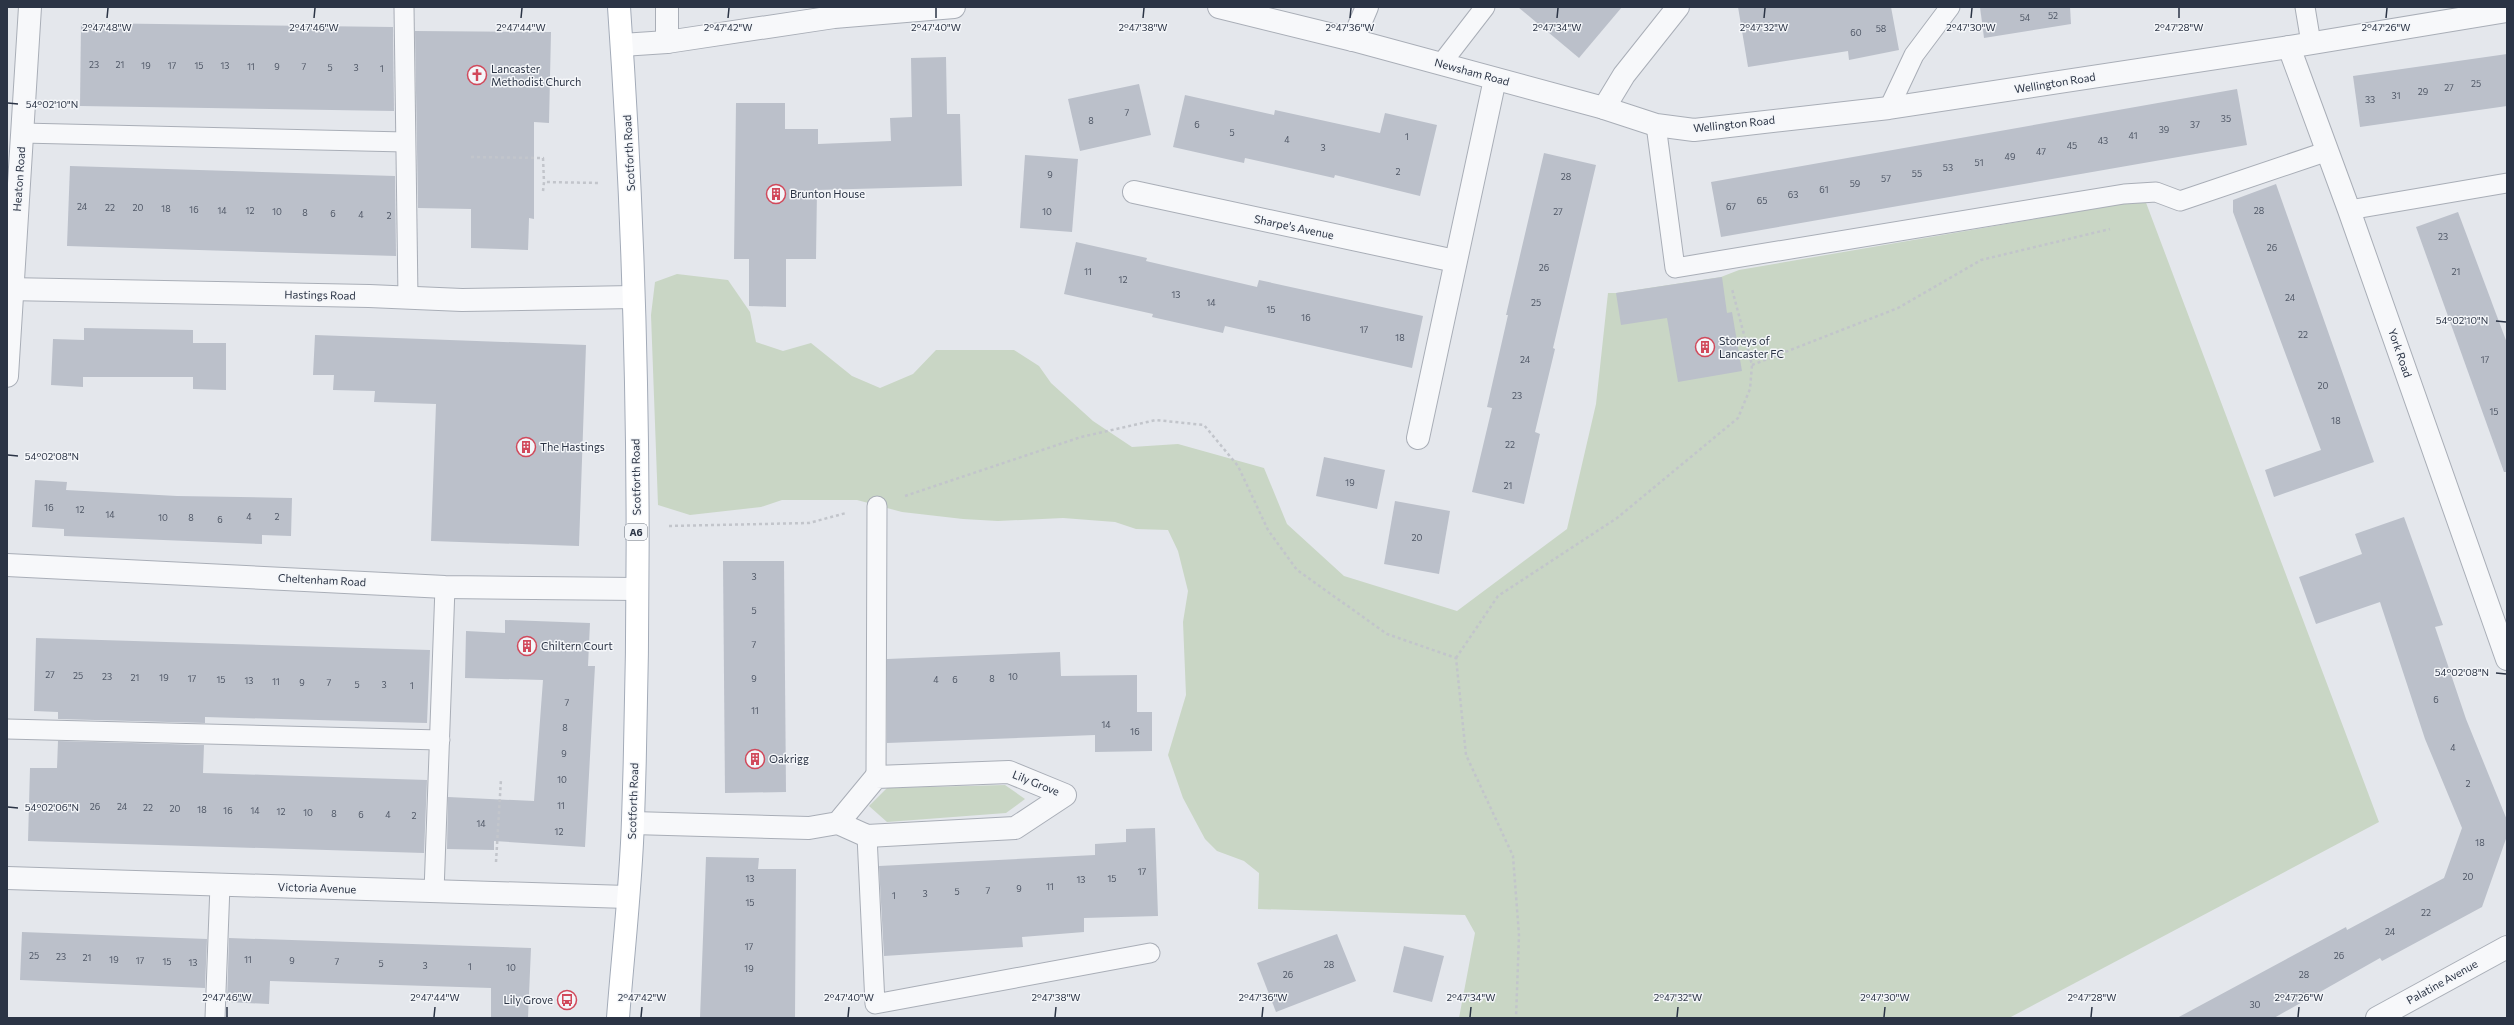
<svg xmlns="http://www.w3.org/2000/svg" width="2514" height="1025" viewBox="0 0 2514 1025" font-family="Commissioner,sans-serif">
  <rect width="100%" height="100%" fill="#e4e7ec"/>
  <g fill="#c9d6c5">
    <path d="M 2145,200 L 2379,822 L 2009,1018 L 1459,1018 L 1475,933 L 1465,915 L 1258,909 L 1259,873 L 1244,861 L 1217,851 L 1205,839 L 1183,798 L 1168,755 L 1186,695 L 1183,622 L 1188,591 L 1178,551 L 1168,530 L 1136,529 L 1115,522 L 1063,518 L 998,521 L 963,519 L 902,512 L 857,500 L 782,500 L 761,507 L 690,515 L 658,505 L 651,315 L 655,282 L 677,274 L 728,280 L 750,312 L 756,342 L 783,351 L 811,343 L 852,376 L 880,388 L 913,374 L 936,350 L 1014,350 L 1039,366 L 1051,383 L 1093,421 L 1132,447 L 1178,444 L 1264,468 L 1287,524 L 1344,576 L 1457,611 L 1567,529 L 1596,404 L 1608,293 L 1616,293 L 1721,277 L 1739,270 Z"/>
    <path d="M 1005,785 L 1025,799 L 1006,813 L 887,822 L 869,806 L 887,788 Z"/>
  </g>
  <g fill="#bbc0ca">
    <path d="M 1518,7 L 1622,7 L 1579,58 Z"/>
    <path d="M 1738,7 L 1891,7 L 1899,50 L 1849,60 L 1848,51 L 1748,67 Z"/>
    <path d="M 1980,7 L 2070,7 L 2071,24 L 1984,38 Z"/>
    <path d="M 81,23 L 393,27 L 394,111 L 80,106 Z"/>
    <path d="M 415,31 L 551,32 L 549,123 L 534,122 L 534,219 L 529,218 L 528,250 L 471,248 L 471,209 L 418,208 Z"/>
    <path d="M 2507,54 L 2507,106 L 2360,127 L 2353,76 Z"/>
    <path d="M 946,57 L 947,114 L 960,114 L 962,186 L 817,190 L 816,259 L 786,259 L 786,307 L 749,306 L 749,259 L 734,259 L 736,103 L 785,103 L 785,129 L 818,129 L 818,144 L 891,141 L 890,118 L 912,117 L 911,58 Z"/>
    <path d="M 1139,84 L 1151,135 L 1080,151 L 1068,99 Z"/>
    <path d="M 2237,89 L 2247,145 L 1721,237 L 1711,182 Z"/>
    <path d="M 1185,95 L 1274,115 L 1275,110 L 1380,133 L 1385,113 L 1437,125 L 1420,196 L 1335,175 L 1334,178 L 1245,158 L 1244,163 L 1173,147 Z"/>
    <path d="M 1544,153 L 1596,165 L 1553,348 L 1555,349 L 1535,432 L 1540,434 L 1524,504 L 1472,492 L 1492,408 L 1487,407 L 1508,315 L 1506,315 Z"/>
    <path d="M 1025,155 L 1078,159 L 1072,232 L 1020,228 Z"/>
    <path d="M 70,166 L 395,176 L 396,256 L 67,246 Z"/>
    <path d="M 2276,184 L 2374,462 L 2274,497 L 2265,470 L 2321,450 L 2233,212 L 2233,200 Z"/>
    <path d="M 2458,212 L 2507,343 L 2507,472 L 2504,472 L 2416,227 Z"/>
    <path d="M 1076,242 L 1147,258 L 1146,261 L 1257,287 L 1259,280 L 1423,316 L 1412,368 L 1225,326 L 1223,333 L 1152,317 L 1153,314 L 1064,294 Z"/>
    <path d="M 1722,277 L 1727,313 L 1732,312 L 1742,371 L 1678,382 L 1667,318 L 1621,325 L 1616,293 Z"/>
    <path d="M 84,328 L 193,330 L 193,343 L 226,343 L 226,390 L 193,389 L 193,377 L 83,377 L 83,387 L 51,385 L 53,339 L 84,340 Z"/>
    <path d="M 315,335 L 586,345 L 579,546 L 431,541 L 436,404 L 374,402 L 375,391 L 333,390 L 334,375 L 313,375 Z"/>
    <path d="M 1324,457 L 1385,470 L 1377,509 L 1316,496 Z"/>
    <path d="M 35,480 L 67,482 L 66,490 L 177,496 L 292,498 L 291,536 L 262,535 L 262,544 L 64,536 L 64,529 L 32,527 Z"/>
    <path d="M 1395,501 L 1450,511 L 1439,574 L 1384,564 Z"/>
    <path d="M 2404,517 L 2443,625 L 2435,627 L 2466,719 L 2507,820 L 2507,836 L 2482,907 L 2382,961 L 2380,958 L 2274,1018 L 2177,1018 L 2346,927 L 2347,930 L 2444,878 L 2462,828 L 2425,739 L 2380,602 L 2316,624 L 2299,577 L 2362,554 L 2355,534 Z"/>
    <path d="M 723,561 L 784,561 L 786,792 L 725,793 Z"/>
    <path d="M 505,620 L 590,623 L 588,666 L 595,666 L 585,847 L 494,841 L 494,850 L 447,849 L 448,797 L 534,801 L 543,680 L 465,678 L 466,631 L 505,633 Z"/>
    <path d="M 36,638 L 430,650 L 427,723 L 205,717 L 205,723 L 58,719 L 58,712 L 34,711 Z"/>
    <path d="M 1060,652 L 1061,676 L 1137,675 L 1137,712 L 1152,712 L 1152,751 L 1095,752 L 1095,735 L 887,743 L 887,659 Z"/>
    <path d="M 58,741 L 204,745 L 203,773 L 427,780 L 424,853 L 28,841 L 30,768 L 57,768 Z"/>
    <path d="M 1155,828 L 1158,916 L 1084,918 L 1084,932 L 1022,937 L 1023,947 L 884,956 L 879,866 L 1095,855 L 1095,844 L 1126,842 L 1126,829 Z"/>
    <path d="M 706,857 L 759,858 L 758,869 L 796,869 L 795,1018 L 700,1018 Z"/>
    <path d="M 22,932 L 207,939 L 205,988 L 20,980 Z"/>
    <path d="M 1337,934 L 1356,981 L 1276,1012 L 1257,963 Z"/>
    <path d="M 229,938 L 531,948 L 528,1018 L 491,1018 L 491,988 L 270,981 L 269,1004 L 227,1002 Z"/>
    <path d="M 1404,946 L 1444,956 L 1432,1002 L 1393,992 Z"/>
  </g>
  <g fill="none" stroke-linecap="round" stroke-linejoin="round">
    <defs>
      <g id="service">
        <path d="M 404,7 L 408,298"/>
        <path d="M 2305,7 L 2311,43"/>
        <path d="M 1441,64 L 1485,7"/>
        <path d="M 1889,108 L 1914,55 L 1950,7"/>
        <path d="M 1656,125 L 1675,268 L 2124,194 L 2156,192 L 2180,201 L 2328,151"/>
        <path d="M 22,133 L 405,142"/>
        <path d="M 2349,210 L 2507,183"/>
        <path d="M 7,729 L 440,740"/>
        <path d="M 876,777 L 877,506"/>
        <path d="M 867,836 L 875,1004 L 1150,953"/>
        <path d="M 434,892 L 445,587"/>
        <path d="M 215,1018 L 220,885"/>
      </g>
      <g id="minor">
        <path d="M 667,7 L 667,42"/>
        <path d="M 1219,7 L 1353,40 L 1604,108 L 1624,75 L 1678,7"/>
        <path d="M 1353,40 L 1367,7"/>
        <path d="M 622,45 L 667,42 L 834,17 L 954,7"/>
        <path d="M 2289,47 L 2349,210 L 2507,659"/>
        <path d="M 1604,108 L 1656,125 L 1694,130 L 1889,108 L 2289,47 L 2507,11"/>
        <path d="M 1134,192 L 1455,261"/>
        <path d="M 7,289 L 369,296 L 462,300 L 633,297"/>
        <path d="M 7,376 L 30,7"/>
        <path d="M 1418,438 L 1495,79"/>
        <path d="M 7,565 L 445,587 L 637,589"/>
        <path d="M 633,823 L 809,828 L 838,823 L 867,836 L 1015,828 L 1065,795 L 1009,772 L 876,777 L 838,823"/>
        <path d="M 7,878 L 627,897"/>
        <path d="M 2377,1018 L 2507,947"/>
      </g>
      <path id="primary" d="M 618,1018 C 623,952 631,886 633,820 C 642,551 638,276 619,7"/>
    </defs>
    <use href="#service" stroke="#a9aeb7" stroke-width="21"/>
    <use href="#minor" stroke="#a9aeb7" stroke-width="24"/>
    <use href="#primary" stroke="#a3abb8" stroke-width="24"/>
    <g stroke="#c2c5cb" stroke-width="2.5" stroke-dasharray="3 3" stroke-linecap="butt">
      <path d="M 471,157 L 543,158 L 544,182"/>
      <path d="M 543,191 L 544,182 L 599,183"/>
      <path d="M 1752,365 L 1898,308 L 1981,260 L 2110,229"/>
      <path d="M 905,496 L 1081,437 L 1156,420 L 1204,425 L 1238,466 L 1268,530 L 1297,570 L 1387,634 L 1456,658 L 1466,755 L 1513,856 L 1519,935 L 1516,1018"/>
      <path d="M 669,526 L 809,523 L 846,513"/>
      <path d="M 1456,658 L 1498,596 L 1617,518 L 1738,418 L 1750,389 L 1752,365 L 1732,289"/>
      <path d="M 496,862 L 501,779"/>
    </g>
    <use href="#service" stroke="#f7f8fa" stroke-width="19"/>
    <use href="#minor" stroke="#f7f8fa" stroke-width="22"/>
    <use href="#primary" stroke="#fff" stroke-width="22"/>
  </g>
  <path fill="none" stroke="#2b3445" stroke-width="1.5" d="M 107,18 L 108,8M 314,18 L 315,8M 521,18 L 522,8M 728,18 L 729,8M 936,18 L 936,8M 1143,18 L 1144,8M 1350,18 L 1351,8M 1557,18 L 1558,8M 1764,18 L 1765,8M 1971,18 L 1972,8M 2179,18 L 2179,8M 2386,18 L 2387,8M 8,103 L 18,104M 2496,321 L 2506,322M 8,455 L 18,456M 2496,673 L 2506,674M 8,807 L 18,808M 227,1017 L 227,1007M 434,1017 L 435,1007M 641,1017 L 642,1007M 848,1017 L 849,1007M 1055,1017 L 1056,1007M 1262,1017 L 1263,1007M 1470,1017 L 1471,1007M 1677,1017 L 1678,1007M 1884,1017 L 1885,1007M 2091,1017 L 2092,1007M 2298,1017 L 2299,1007"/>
  <defs>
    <symbol id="church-ring" viewBox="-11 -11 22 22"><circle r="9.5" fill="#f4f6f9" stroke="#d1495b" stroke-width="1.5"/><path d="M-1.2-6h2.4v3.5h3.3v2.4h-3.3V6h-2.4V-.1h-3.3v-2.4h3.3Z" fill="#d1495b"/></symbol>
    <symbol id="building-ring" viewBox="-11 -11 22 22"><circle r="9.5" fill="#f4f6f9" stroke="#d1495b" stroke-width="1.5"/><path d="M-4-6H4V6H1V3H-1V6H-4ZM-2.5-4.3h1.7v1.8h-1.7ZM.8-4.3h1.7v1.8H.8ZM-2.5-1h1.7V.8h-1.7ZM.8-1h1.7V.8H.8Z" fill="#d1495b"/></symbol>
    <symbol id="bus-ring" viewBox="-11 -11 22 22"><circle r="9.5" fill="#f4f6f9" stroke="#d1495b" stroke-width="1.5"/><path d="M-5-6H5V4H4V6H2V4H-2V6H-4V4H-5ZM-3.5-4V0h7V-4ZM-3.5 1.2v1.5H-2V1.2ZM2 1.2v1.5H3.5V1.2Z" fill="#d1495b"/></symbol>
  </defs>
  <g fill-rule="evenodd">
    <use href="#church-ring" x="466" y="64" width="22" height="22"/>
    <use href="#building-ring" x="765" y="183" width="22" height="22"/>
    <use href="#building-ring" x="1694" y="336" width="22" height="22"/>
    <use href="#building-ring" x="515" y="436" width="22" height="22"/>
    <use href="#building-ring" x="516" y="635" width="22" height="22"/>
    <use href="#building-ring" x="744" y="748" width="22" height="22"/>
    <use href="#bus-ring" x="556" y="989" width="22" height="22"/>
  </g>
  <g text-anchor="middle" stroke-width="3" stroke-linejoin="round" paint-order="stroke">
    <g font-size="9" fill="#4f5766">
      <text x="2053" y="19">52</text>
      <text x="2025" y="21">54</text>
      <text x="1881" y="32">58</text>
      <text x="1856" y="36">60</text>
      <text x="94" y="68">23</text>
      <text x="120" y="68">21</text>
      <text x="146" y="69">19</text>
      <text x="172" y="69">17</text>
      <text x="199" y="69">15</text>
      <text x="225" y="69">13</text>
      <text x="251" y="70">11</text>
      <text x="277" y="70">9</text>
      <text x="304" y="70">7</text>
      <text x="330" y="71">5</text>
      <text x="356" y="71">3</text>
      <text x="382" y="72">1</text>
      <text x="2476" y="87">25</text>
      <text x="2449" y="91">27</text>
      <text x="2423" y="95">29</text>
      <text x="2396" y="99">31</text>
      <text x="2370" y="103">33</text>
      <text x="1127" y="116">7</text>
      <text x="2226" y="122">35</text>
      <text x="1091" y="124">8</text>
      <text x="1197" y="128">6</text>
      <text x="2195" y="128">37</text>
      <text x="2164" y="133">39</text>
      <text x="1232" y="136">5</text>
      <text x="2133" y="139">41</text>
      <text x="1407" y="140">1</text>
      <text x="1287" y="143">4</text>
      <text x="2103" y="144">43</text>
      <text x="2072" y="149">45</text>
      <text x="1323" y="151">3</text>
      <text x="2041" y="155">47</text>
      <text x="2010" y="160">49</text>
      <text x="1979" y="166">51</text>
      <text x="1948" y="171">53</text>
      <text x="1398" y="175">2</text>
      <text x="1917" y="177">55</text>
      <text x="1050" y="178">9</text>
      <text x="1566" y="180">28</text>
      <text x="1886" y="182">57</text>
      <text x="1855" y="187">59</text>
      <text x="1824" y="193">61</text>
      <text x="1793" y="198">63</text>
      <text x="1762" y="204">65</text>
      <text x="82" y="210">24</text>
      <text x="1731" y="210">67</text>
      <text x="110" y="211">22</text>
      <text x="138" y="211">20</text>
      <text x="166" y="212">18</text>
      <text x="194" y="213">16</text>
      <text x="222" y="214">14</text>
      <text x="250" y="214">12</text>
      <text x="2259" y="214">28</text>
      <text x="277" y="215">10</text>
      <text x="1047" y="215">10</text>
      <text x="1558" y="215">27</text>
      <text x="305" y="216">8</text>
      <text x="333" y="217">6</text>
      <text x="361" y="218">4</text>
      <text x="389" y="219">2</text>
      <text x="2443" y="240">23</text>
      <text x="2272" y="251">26</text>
      <text x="1544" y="271">26</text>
      <text x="1088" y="275">11</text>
      <text x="2456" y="275">21</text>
      <text x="1123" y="283">12</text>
      <text x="1176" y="298">13</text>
      <text x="2290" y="301">24</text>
      <text x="1211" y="306">14</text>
      <text x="1536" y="306">25</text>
      <text x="1271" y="313">15</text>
      <text x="1306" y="321">16</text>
      <text x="1364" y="333">17</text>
      <text x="2303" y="338">22</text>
      <text x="1400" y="341">18</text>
      <text x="1525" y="363">24</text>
      <text x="2485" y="363">17</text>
      <text x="2323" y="389">20</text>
      <text x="1517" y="399">23</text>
      <text x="2494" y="415">15</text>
      <text x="2336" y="424">18</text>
      <text x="1510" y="448">22</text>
      <text x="1350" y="486">19</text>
      <text x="1508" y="489">21</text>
      <text x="49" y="511">16</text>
      <text x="80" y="513">12</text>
      <text x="110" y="518">14</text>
      <text x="249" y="520">4</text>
      <text x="277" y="520">2</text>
      <text x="163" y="521">10</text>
      <text x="191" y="521">8</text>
      <text x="220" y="523">6</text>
      <text x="1417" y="541">20</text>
      <text x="754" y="580">3</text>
      <text x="754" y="614">5</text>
      <text x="754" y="648">7</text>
      <text x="50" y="678">27</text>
      <text x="78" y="679">25</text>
      <text x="107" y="680">23</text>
      <text x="1013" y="680">10</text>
      <text x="135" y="681">21</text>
      <text x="164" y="681">19</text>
      <text x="192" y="682">17</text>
      <text x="754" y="682">9</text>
      <text x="992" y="682">8</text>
      <text x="221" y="683">15</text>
      <text x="936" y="683">4</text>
      <text x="955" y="683">6</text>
      <text x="249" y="684">13</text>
      <text x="276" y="685">11</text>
      <text x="302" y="686">9</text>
      <text x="329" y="686">7</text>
      <text x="357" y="688">5</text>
      <text x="384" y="688">3</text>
      <text x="412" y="689">1</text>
      <text x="2436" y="703">6</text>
      <text x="567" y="706">7</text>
      <text x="755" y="714">11</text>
      <text x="1106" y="728">14</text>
      <text x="565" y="731">8</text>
      <text x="1135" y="735">16</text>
      <text x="2453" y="751">4</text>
      <text x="564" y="757">9</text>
      <text x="562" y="783">10</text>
      <text x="2468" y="787">2</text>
      <text x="561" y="809">11</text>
      <text x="95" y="810">26</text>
      <text x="122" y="810">24</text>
      <text x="148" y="811">22</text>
      <text x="175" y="812">20</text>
      <text x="202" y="813">18</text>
      <text x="228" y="814">16</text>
      <text x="255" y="814">14</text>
      <text x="281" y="815">12</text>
      <text x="308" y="816">10</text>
      <text x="334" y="817">8</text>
      <text x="361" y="818">6</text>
      <text x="388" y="818">4</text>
      <text x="414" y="819">2</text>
      <text x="481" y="827">14</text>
      <text x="559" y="835">12</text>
      <text x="2480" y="846">18</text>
      <text x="1142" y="875">17</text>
      <text x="2468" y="880">20</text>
      <text x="750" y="882">13</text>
      <text x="1112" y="882">15</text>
      <text x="1081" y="883">13</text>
      <text x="1050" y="890">11</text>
      <text x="1019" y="892">9</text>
      <text x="988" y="894">7</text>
      <text x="957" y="895">5</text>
      <text x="925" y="897">3</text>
      <text x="894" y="899">1</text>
      <text x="750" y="906">15</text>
      <text x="2426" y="916">22</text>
      <text x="2390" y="935">24</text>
      <text x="749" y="950">17</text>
      <text x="34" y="959">25</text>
      <text x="2339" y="959">26</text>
      <text x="61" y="960">23</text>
      <text x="87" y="961">21</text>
      <text x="114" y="963">19</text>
      <text x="248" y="963">11</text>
      <text x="140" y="964">17</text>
      <text x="292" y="964">9</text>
      <text x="167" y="965">15</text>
      <text x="337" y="965">7</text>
      <text x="193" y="966">13</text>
      <text x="381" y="967">5</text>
      <text x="1329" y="968">28</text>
      <text x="425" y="969">3</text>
      <text x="470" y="970">1</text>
      <text x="511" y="971">10</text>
      <text x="749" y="972">19</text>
      <text x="1288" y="978">26</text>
      <text x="2304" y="978">28</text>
      <text x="2255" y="1008">30</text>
    </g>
    <rect fill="#f4f6f9" stroke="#676e7b" stroke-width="1" x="625" y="524" width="22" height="16" rx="3"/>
    <g font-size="10" font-weight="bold" fill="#2b3445">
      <text x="636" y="536">A6</text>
    </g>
    <g font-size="11" fill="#2b3445" stroke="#f4f6f9" text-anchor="start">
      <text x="491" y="73">Lancaster<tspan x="491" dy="13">Methodist Church</tspan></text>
      <text x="790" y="198">Brunton House</text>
      <text x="1719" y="345">Storeys of<tspan x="1719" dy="13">Lancaster FC</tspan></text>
      <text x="540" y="451">The Hastings</text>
      <text x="541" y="650">Chiltern Court</text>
      <text x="769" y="763">Oakrigg</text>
      <text x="553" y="1004" text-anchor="end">Lily Grove</text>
    </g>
    <g font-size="11" fill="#2b3445" stroke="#f4f6f9">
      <text transform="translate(1472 72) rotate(15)" y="4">Newsham Road</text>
      <text transform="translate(2055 83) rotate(-9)" y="4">Wellington Road</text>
      <text transform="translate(1734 124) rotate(-6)" y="4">Wellington Road</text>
      <text transform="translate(629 153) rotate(-93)" y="4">Scotforth Road</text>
      <text transform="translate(19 179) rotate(-86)" y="4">Heaton Road</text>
      <text transform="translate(1294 227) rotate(12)" y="4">Sharpe's Avenue</text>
      <text transform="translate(320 295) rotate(1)" y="4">Hastings Road</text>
      <text transform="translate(2400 353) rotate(71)" y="4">York Road</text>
      <text transform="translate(636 477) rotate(-91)" y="4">Scotforth Road</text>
      <text transform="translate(322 580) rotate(3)" y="4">Cheltenham Road</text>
      <text transform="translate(1036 783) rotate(22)" y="4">Lily Grove</text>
      <text transform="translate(633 801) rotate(-88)" y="4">Scotforth Road</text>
      <text transform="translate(317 888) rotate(2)" y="4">Victoria Avenue</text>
      <text transform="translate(2442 982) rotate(-29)" y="4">Palatine Avenue</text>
    </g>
  </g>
  <g font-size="10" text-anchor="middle" fill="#2b3445" stroke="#f4f6f9" stroke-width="3" stroke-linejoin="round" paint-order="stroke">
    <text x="107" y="31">2°47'48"W</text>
    <text x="314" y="31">2°47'46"W</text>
    <text x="521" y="31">2°47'44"W</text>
    <text x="728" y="31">2°47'42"W</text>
    <text x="936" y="31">2°47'40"W</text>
    <text x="1143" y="31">2°47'38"W</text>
    <text x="1350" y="31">2°47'36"W</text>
    <text x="1557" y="31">2°47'34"W</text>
    <text x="1764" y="31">2°47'32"W</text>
    <text x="1971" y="31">2°47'30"W</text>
    <text x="2179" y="31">2°47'28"W</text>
    <text x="2386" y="31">2°47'26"W</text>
    <text x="52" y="108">54°02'10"N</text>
    <text x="2462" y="324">54°02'10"N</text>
    <text x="52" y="460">54°02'08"N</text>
    <text x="2462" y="676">54°02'08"N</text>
    <text x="52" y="811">54°02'06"N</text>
    <text x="227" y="1001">2°47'46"W</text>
    <text x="435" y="1001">2°47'44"W</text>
    <text x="642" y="1001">2°47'42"W</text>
    <text x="849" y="1001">2°47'40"W</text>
    <text x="1056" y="1001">2°47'38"W</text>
    <text x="1263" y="1001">2°47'36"W</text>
    <text x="1471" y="1001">2°47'34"W</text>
    <text x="1678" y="1001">2°47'32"W</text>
    <text x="1885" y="1001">2°47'30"W</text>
    <text x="2092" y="1001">2°47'28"W</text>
    <text x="2299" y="1001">2°47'26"W</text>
  </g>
  <rect width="2514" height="1025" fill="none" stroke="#2b3445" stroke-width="16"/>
</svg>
